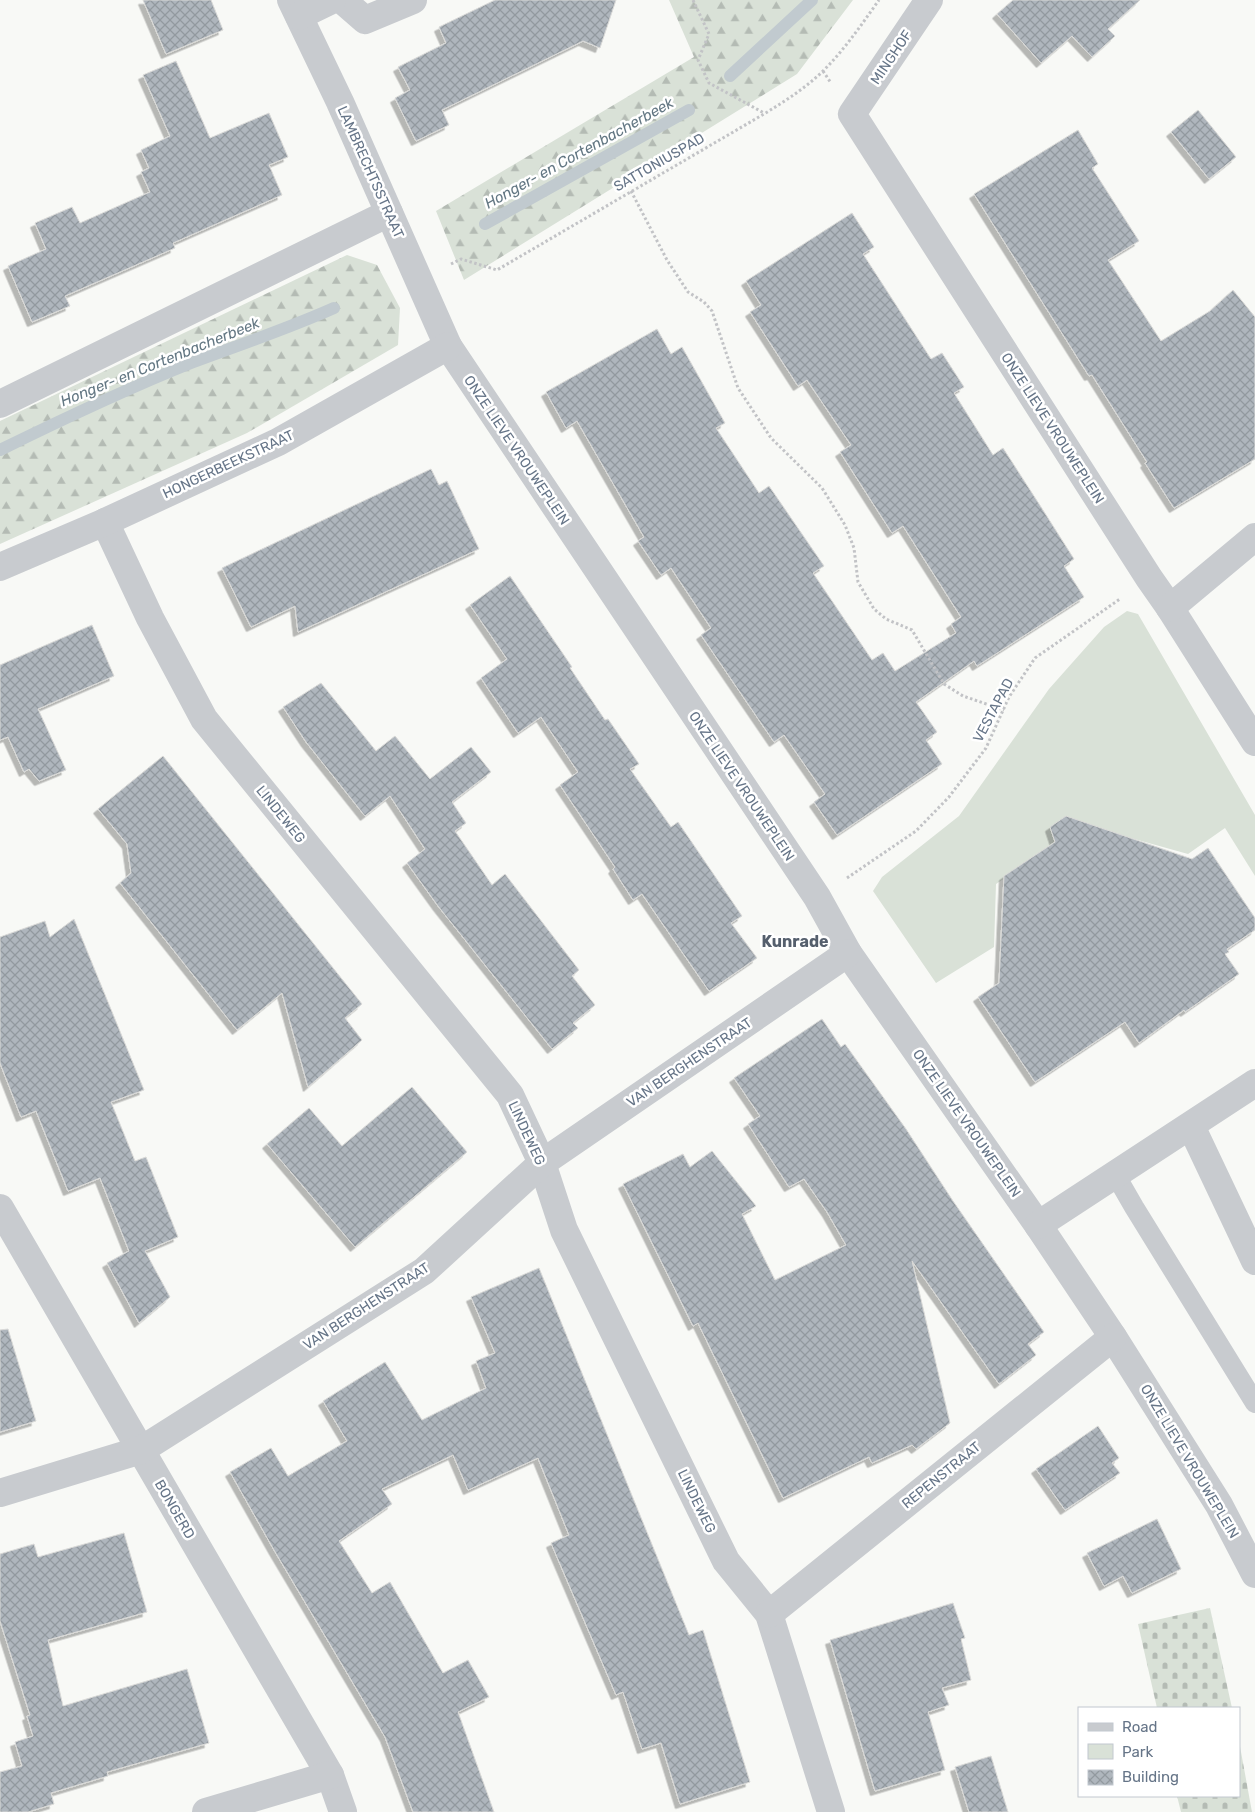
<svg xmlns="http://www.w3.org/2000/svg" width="1255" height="1812" viewBox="0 0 1255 1812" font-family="Rubik,sans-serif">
  <defs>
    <pattern id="forest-firs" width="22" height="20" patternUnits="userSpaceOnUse" patternTransform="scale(1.25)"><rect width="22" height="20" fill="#d9e1d7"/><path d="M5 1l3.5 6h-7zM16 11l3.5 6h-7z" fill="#b4bbb4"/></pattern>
    <pattern id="cemetery-stones" width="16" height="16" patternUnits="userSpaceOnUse" patternTransform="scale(1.25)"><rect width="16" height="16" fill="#d9e1d7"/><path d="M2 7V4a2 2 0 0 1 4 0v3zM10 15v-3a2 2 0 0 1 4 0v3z" fill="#b4bbb4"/></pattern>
    <pattern id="building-cross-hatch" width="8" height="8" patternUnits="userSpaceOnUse" patternTransform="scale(1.25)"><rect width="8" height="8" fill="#afb6bd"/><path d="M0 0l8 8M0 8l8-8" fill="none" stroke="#92999f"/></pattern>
    <filter id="shadow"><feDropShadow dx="-4.5" dy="4.5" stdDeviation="0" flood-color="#0004"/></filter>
  </defs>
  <rect width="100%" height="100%" fill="#f8f9f6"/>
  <path fill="#d9e1d7" d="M 1127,611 L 1138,614 L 1255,815 L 1255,876 L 1225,828 L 1188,854 L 1084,825 L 996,884 L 994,947 L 936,983 L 873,891 L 882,877 L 959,816 L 1049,689 L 1104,627 Z"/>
  <g fill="url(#forest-firs)">
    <path d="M 669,0 L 853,0 L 797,74 L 464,280 L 436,211 L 694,57 Z"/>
    <path d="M 347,255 L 377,265 L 400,308 L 398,345 L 247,433 L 0,544 L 0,421 Z"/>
  </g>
  <g fill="url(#cemetery-stones)">
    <path d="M 1210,1608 L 1232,1708 L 1157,1708 L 1138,1624 Z"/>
    <path d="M 1239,1741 L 1252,1812 L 1181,1812 L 1177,1796 L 1239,1796 Z"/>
  </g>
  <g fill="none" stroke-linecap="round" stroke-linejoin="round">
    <g stroke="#c1cacf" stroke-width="12">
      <path d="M 730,76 L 812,0"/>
      <path d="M 485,224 L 689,110"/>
      <path d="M 0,450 C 63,419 126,389 191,363 C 239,345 287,329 334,308"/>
    </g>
  </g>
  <g fill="url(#building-cross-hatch)" stroke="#dadad8" filter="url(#shadow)">
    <path d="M 143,0 L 211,0 L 223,30 L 166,54 Z"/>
    <path d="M 495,0 L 616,0 L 600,48 L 583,41 L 442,110 L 449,125 L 416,141 L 395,98 L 410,90 L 398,67 L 446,43 L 439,27 Z"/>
    <path d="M 1013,0 L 1140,0 L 1108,29 L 1115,36 L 1092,57 L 1072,36 L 1041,63 L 997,14 Z"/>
    <path d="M 176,61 L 210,138 L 269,113 L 288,157 L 269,165 L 282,195 L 173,243 L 175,248 L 65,296 L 70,306 L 32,322 L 8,266 L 46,249 L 35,223 L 72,207 L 80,223 L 150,192 L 141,172 L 149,168 L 141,150 L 170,136 L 143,75 Z"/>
    <path d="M 1198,110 L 1236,157 L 1209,179 L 1171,132 Z"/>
    <path d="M 1078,130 L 1098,164 L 1092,168 L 1139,241 L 1108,260 L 1161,341 L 1210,311 L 1233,290 L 1255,317 L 1255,459 L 1174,508 L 1145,463 L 1147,462 L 1092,375 L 1089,376 L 974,194 Z"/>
    <path d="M 852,213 L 874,247 L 863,254 L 931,359 L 942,353 L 964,387 L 954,393 L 993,455 L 1003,448 L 1041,507 L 1074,559 L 1064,566 L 1084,597 L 977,666 L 974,661 L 916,702 L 937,732 L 926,740 L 942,764 L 837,835 L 814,802 L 825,794 L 784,735 L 774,742 L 701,635 L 711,628 L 671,568 L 661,575 L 638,541 L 644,537 L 577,421 L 566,428 L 546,392 L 657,329 L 671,354 L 682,347 L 725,423 L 716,428 L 759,493 L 769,486 L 824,566 L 813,573 L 872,660 L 883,653 L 895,671 L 956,633 L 951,624 L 961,617 L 903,526 L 892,533 L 872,502 L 840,452 L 851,445 L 807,380 L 798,386 L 750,312 L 761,305 L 746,281 Z"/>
    <path d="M 431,469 L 439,485 L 447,481 L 479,549 L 298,632 L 295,606 L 251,627 L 222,568 Z"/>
    <path d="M 510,576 L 572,667 L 570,668 L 605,720 L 608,719 L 639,764 L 630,769 L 671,827 L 678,822 L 742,916 L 731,923 L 757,958 L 709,991 L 642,894 L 633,900 L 613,869 L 615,867 L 560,785 L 578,772 L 541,717 L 518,733 L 481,678 L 507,659 L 470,605 Z"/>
    <path d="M 92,625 L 114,676 L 38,709 L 66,770 L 39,781 L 29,769 L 24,772 L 8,737 L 0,740 L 0,665 Z"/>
    <path d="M 321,683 L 376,751 L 395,736 L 430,779 L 471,747 L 491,772 L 452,802 L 466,823 L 455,831 L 492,885 L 505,874 L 579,970 L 572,976 L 595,1005 L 573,1023 L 578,1028 L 552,1049 L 438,906 L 407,863 L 425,849 L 390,796 L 365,816 L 306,742 L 283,707 Z"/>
    <path d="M 163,756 L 362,1004 L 345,1018 L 362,1040 L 308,1087 L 282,993 L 237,1030 L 120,883 L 131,873 L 127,844 L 98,809 Z"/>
    <path d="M 1066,816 L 1192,859 L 1208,848 L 1255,918 L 1255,930 L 1227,949 L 1229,952 L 1225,954 L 1239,974 L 1185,1012 L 1184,1010 L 1139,1043 L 1125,1022 L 1035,1082 L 978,997 L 999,983 L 1004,876 L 1055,842 L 1050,827 Z"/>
    <path d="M 74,919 L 144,1090 L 111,1102 L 135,1161 L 146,1157 L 178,1237 L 145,1251 L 170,1297 L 139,1323 L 107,1263 L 129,1251 L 100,1178 L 68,1191 L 36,1111 L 21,1117 L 0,1063 L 0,937 L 45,921 L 50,937 Z"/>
    <path d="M 822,1019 L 841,1047 L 845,1044 L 906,1129 L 953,1201 L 1044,1332 L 1028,1344 L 1036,1355 L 999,1384 L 912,1261 L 950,1423 L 916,1449 L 912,1445 L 872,1463 L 869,1457 L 783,1498 L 698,1323 L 693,1326 L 623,1184 L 683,1154 L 690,1167 L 712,1151 L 756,1206 L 742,1214 L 775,1280 L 846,1245 L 827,1212 L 804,1179 L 789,1187 L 748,1124 L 760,1116 L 734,1078 Z"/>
    <path d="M 412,1087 L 467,1152 L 355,1247 L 267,1144 L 309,1108 L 342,1146 Z"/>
    <path d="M 539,1268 L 689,1635 L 703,1630 L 750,1782 L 680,1804 L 661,1743 L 642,1749 L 623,1692 L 616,1695 L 551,1543 L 569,1535 L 538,1458 L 468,1490 L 453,1455 L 382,1489 L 392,1504 L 339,1541 L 372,1593 L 390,1582 L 443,1673 L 468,1660 L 489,1697 L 458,1712 L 494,1812 L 413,1812 L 385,1737 L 274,1550 L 230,1472 L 271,1448 L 288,1476 L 347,1441 L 323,1401 L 385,1362 L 422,1420 L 486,1388 L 476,1361 L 495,1353 L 471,1297 Z"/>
    <path d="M 8,1329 L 36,1421 L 0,1432 L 0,1330 Z"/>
    <path d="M 1098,1426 L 1119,1458 L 1112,1463 L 1120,1473 L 1065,1510 L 1036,1469 Z"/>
    <path d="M 1157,1519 L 1181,1569 L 1132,1593 L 1123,1576 L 1104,1586 L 1087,1553 Z"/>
    <path d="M 124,1533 L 147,1612 L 48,1640 L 63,1706 L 187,1669 L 209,1743 L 107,1772 L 108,1776 L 51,1793 L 54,1804 L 28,1812 L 0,1812 L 0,1772 L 22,1766 L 15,1742 L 33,1736 L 27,1716 L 30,1715 L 0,1621 L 0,1554 L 34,1544 L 38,1557 Z"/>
    <path d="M 953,1603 L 965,1638 L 961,1639 L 971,1680 L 942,1688 L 949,1705 L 928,1712 L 945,1770 L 875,1791 L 830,1640 Z"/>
    <path d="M 991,1756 L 1008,1812 L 969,1812 L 955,1767 Z"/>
  </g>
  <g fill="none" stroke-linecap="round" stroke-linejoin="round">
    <g stroke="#c2c3c6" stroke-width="3" stroke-dasharray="2.5 2.5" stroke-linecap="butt">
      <path d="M 693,0 L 709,34 L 698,60 L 709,83 L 764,113"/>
      <path d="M 823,71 L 831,83"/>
      <path d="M 631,191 L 667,260 L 688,292 L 704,302 L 712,311 L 738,388 L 771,438 L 822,488 L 845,525 L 854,548 L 858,582 L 874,609 L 886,619 L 912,630 L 944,684 L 963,696 L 1004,710"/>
      <path d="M 451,264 L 461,259 L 497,270 L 764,114 C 785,101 806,88 824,70 C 845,49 862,24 879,0"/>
      <path d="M 847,878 L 916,831 L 949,797 L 986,748 L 1009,697 L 1035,658 L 1120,599"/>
    </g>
    <path stroke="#c8cbcf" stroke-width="20" d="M 1115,1174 L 1134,1207 L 1255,1403"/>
    <g stroke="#c8cbcf" stroke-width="28">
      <path d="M 291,0 L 340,102 L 448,346 L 817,897 L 848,953 L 1038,1225 L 1113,1337 L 1219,1505 L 1255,1574"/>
      <path d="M 342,0 L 365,20 L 413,0"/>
      <path d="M 929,0 L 852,114 L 1149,578 L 1170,608 L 1255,742"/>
      <path d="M 299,16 L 332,0"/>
      <path d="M 0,404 L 389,213"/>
      <path d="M 105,522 L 150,618 L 204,719 L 510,1095 L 542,1163 L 564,1230 L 726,1561 L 769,1614 L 831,1812"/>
      <path d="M 0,567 L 105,522 L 278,442 L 448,346"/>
      <path d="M 1170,608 L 1255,537"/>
      <path d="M 1191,1126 L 1255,1261"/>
      <path d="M 0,1208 L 330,1775 L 343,1812"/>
      <path d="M 1038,1225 L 1255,1083"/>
      <path d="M 0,1493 L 141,1450 L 424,1271 L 542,1163 L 848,953"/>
      <path d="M 769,1614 L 1113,1337"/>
      <path d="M 206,1812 L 330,1775"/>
    </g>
  </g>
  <g text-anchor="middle" stroke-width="5" stroke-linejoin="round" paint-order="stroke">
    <g font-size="14" fill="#667588" stroke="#fff">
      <text transform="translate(891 57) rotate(-56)" y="5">MINGHOF</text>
      <text transform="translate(659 162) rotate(-30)" y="5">SATTONIUSPAD</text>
      <text transform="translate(371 172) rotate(66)" y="5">LAMBRECHTSSTRAAT</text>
      <text transform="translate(1053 428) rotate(57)" y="5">ONZE LIEVE VROUWEPLEIN</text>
      <text transform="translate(517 450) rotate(56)" y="5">ONZE LIEVE VROUWEPLEIN</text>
      <text transform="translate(228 464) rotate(-25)" y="5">HONGERBEEKSTRAAT</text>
      <text transform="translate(993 710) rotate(-62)" y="5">VESTAPAD</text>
      <text transform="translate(742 786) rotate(56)" y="5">ONZE LIEVE VROUWEPLEIN</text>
      <text transform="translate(281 814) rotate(51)" y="5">LINDEWEG</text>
      <text transform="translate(689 1062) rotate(-34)" y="5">VAN BERGHENSTRAAT</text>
      <text transform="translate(967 1123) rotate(55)" y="5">ONZE LIEVE VROUWEPLEIN</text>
      <text transform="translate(527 1133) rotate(65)" y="5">LINDEWEG</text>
      <text transform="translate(366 1306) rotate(-33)" y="5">VAN BERGHENSTRAAT</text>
      <text transform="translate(1190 1461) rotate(59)" y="5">ONZE LIEVE VROUWEPLEIN</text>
      <text transform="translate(941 1475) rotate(-39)" y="5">REPENSTRAAT</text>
      <text transform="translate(697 1501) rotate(64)" y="5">LINDEWEG</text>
      <text transform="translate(175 1509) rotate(60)" y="5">BONGERD</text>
    </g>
    <g font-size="15" font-style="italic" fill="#637783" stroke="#fff">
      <text transform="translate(579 153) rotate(-29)" y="5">Honger- en Cortenbacherbeek</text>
      <text transform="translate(160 362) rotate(-22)" y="5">Honger- en Cortenbacherbeek</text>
    </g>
    <g font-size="16" font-weight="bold" fill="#555f6d" stroke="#fff">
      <text x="795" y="947">Kunrade</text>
    </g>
  </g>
  <rect x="1078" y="1707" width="162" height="90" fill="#ffffff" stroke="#c2c8cf"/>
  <rect x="1088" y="1723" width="25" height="8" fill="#c8cbcf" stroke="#c2c8cf"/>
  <text x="1122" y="1732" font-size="15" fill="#667588">Road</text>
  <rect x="1088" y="1744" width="25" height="15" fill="#d9e1d7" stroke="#c2c8cf"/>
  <text x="1122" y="1757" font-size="15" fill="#667588">Park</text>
  <rect x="1088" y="1770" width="25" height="15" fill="url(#building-cross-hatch)" stroke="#c2c8cf"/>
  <text x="1122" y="1782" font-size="15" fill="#667588">Building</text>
</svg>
